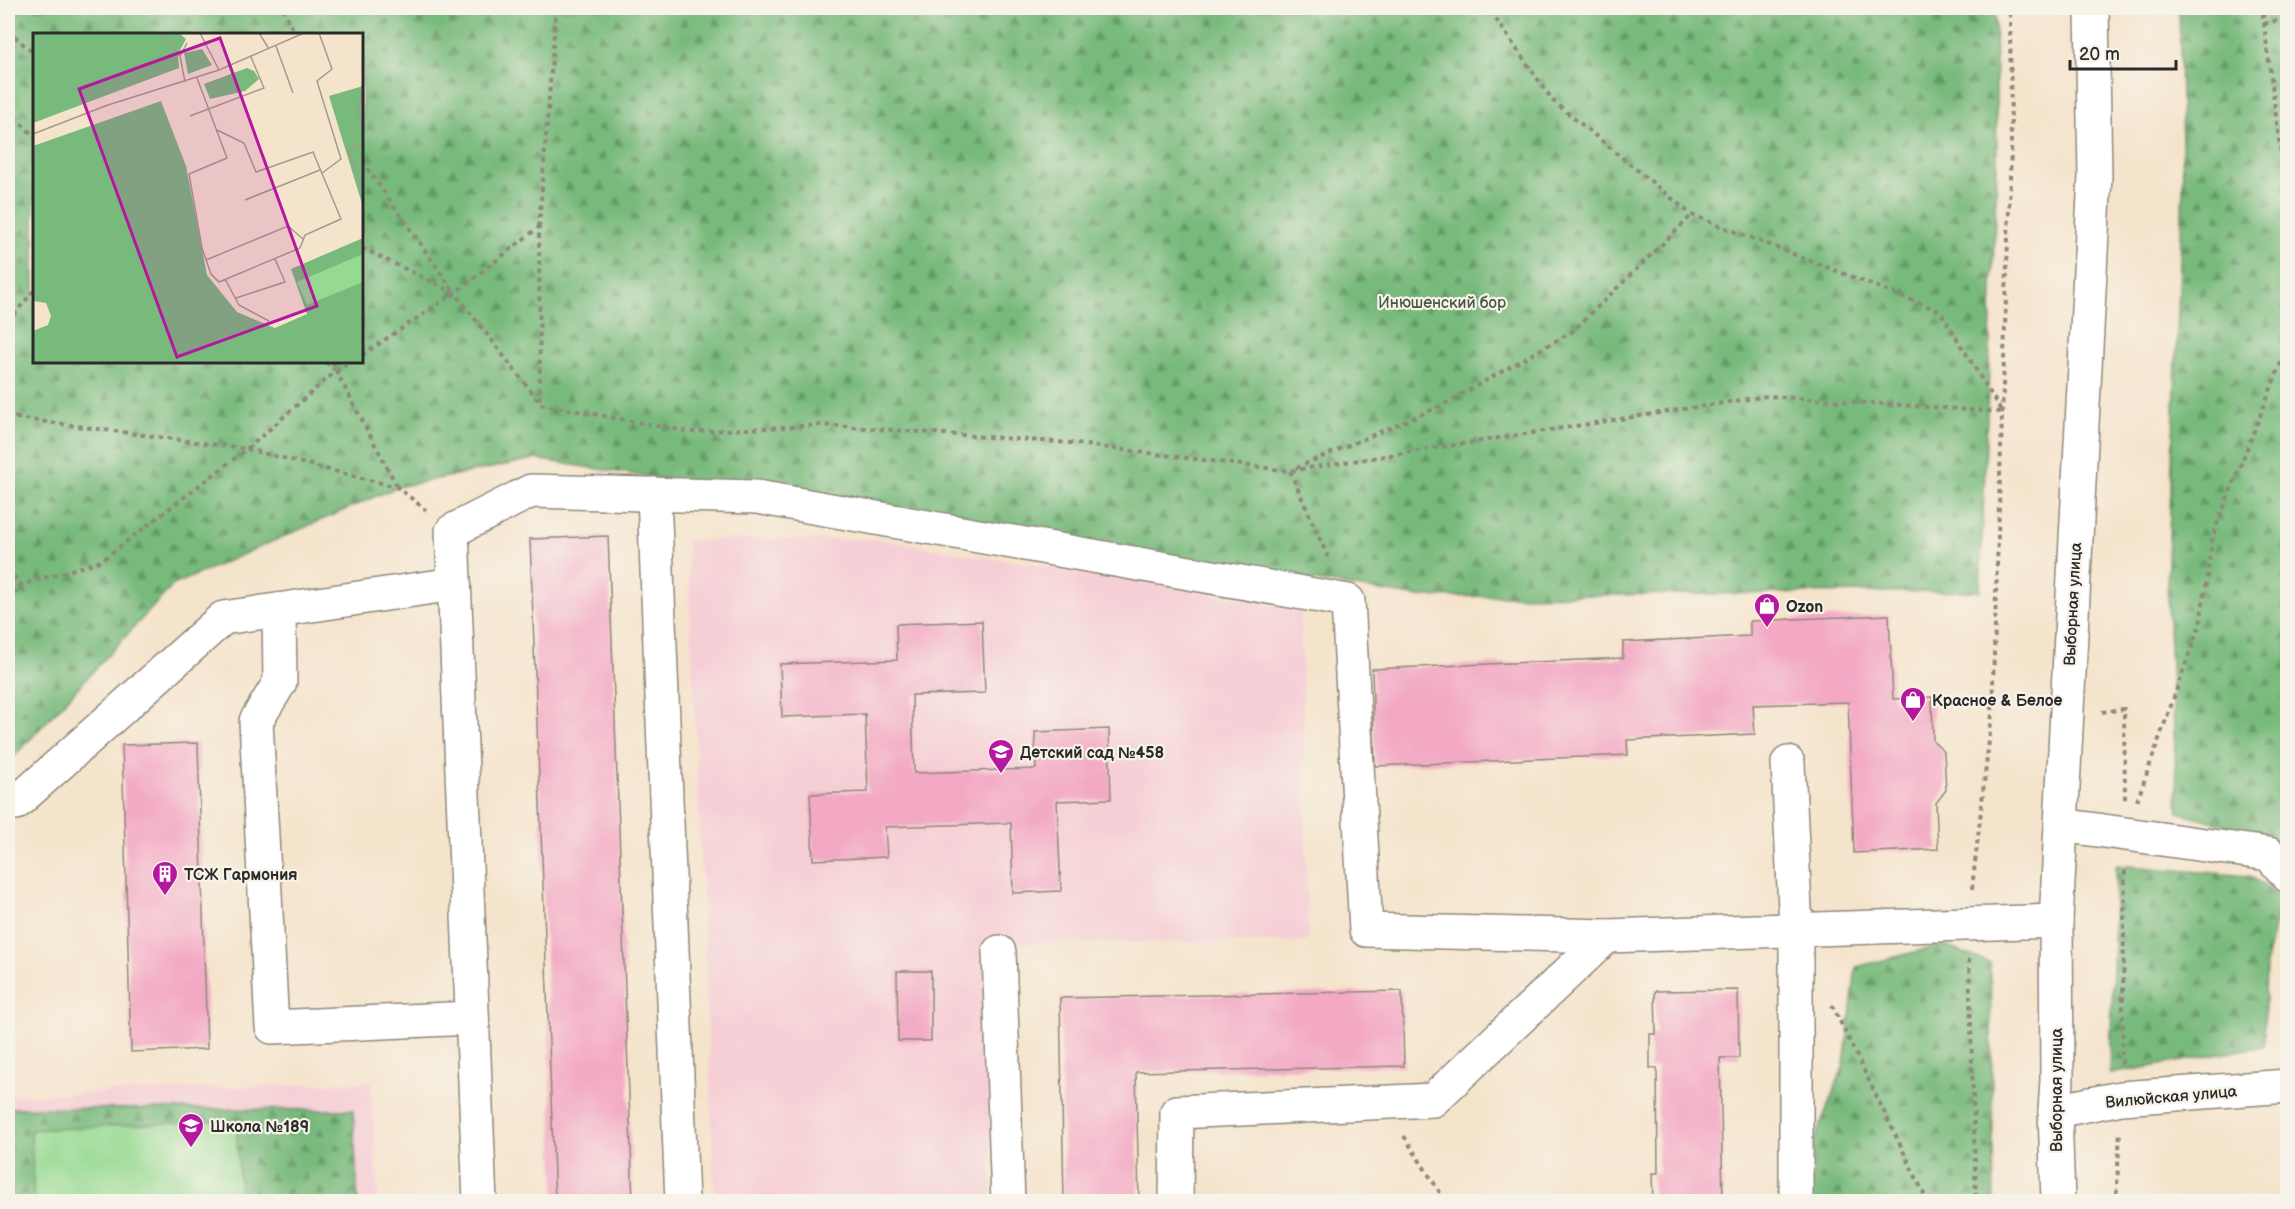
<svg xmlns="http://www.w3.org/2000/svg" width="2295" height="1209" viewBox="0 0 2295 1209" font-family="'Balsamiq Sans',sans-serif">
  <defs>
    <pattern id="forest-firs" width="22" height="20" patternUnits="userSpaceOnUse" patternTransform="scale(1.5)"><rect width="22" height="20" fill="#78ba7c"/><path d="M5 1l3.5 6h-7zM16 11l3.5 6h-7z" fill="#639766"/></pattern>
  </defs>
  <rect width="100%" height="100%" fill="#f7f3e8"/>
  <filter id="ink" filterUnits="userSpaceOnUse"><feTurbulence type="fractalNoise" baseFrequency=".0167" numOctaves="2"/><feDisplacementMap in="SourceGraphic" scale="12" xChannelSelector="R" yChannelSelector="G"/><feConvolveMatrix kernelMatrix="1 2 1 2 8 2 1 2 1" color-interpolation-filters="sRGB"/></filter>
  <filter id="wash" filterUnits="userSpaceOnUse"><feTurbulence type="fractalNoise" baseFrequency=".008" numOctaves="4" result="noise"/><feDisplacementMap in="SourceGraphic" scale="24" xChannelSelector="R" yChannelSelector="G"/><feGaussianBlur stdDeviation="1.35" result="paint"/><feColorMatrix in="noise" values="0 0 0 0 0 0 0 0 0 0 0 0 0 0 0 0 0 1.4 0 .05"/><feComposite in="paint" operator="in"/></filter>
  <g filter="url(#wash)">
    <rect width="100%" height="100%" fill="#f5e4cc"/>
    <g fill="#f6cfd6">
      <path d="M 877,539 L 1301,609 L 1308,942 L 986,943 L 992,1199 L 715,1201 L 687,540 Z"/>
      <path d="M 371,1082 L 378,1201 L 8,1201 L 8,1096 Z"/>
    </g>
    <g fill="url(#forest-firs)" stroke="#527254" stroke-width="1.5" fill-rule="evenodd">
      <path d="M 8,8 L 1995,8 L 1997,166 L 1980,591 L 1419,597 L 535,459 L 397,487 L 173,585 L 8,763 ZM 34,34 L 362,34 L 362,362 L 34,362 Z"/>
      <path d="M 2179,8 L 2287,8 L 2287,842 L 2178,812 L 2167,585 L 2183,188 Z"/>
      <path d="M 2116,865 L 2250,876 L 2281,897 L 2266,962 L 2264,1046 L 2110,1074 Z"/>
      <path d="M 1942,945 L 1990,963 L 1994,1201 L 1811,1202 L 1814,1141 L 1844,1065 L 1856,967 Z"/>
      <path d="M 8,1108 L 353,1110 L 358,1201 L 8,1202 Z"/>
    </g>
    <path fill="#96da92" stroke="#60825e" stroke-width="1.5" d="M 236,1120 L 240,1201 L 34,1201 L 31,1130 Z"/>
    <g id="blocks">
      <g fill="#f3a9c4">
        <path d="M 608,536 L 633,1202 L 555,1202 L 530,539 Z"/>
        <path d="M 1889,615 L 1893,699 L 1932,697 L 1933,741 L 1944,752 L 1946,790 L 1936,803 L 1938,849 L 1854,853 L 1848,702 L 1753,705 L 1755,734 L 1627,740 L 1628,755 L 1375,766 L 1372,669 L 1623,658 L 1623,642 L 1750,636 L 1750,621 Z"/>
        <path d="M 982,621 L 985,693 L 912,695 L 914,773 L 1036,769 L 1035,732 L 1109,729 L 1111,799 L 1057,801 L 1061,891 L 1013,893 L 1011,823 L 885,827 L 887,857 L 813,860 L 810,794 L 868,792 L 865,714 L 782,717 L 780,664 L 897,660 L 896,624 Z"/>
        <path d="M 198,743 L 207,1049 L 131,1052 L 122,745 Z"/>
        <path d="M 897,971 L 931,971 L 931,1041 L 898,1041 Z"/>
        <path d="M 1738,990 L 1739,1058 L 1720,1058 L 1723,1202 L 1653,1202 L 1652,1173 L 1658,1173 L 1657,1068 L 1650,1068 L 1650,1034 L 1656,1034 L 1655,991 Z"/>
        <path d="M 1402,991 L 1404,1066 L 1136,1072 L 1139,1202 L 1064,1202 L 1060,998 Z"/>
      </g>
    </g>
  </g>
  <g filter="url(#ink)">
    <use href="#blocks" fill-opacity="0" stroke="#90887c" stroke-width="1.5"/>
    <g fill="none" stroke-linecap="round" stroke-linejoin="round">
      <defs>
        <g id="minor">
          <path d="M 654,494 L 682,1202"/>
          <path d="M 279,610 L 280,682 L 256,721 L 272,1027 L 472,1018"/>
          <path d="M 1788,763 L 1796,930 L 1796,1202"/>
          <path d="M 16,803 L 223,618 L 454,584"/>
          <path d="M 2061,825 L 2269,854 L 2288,876"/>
          <path d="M 999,952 L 1008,1202"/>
          <path d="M 2055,1111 L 2121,1098 L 2288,1086"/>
          <path d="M 480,1202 L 452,531 L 531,491 L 757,497 L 1348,601 L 1366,930 L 1607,936 L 2056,921"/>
          <path d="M 1176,1202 L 1177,1112 L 1433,1100 L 1607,936"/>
        </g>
        <path id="major" d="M 2058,1202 L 2055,1111 L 2057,1079 L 2056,921 L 2095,176 L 2092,8"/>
      </defs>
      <use href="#minor" stroke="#90887c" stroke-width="36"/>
      <use href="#major" stroke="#90887c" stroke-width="36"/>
      <g stroke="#90887c" stroke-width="4" stroke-dasharray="4.5 4.5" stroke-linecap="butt">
        <path d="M 283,8 L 295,34"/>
        <path d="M 2264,24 L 2288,17"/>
        <path d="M 8,30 L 34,54"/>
        <path d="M 8,111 L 34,136"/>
        <path d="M 362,161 L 455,293"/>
        <path d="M 539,227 L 556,8"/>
        <path d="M 362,248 L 455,293 L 540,403"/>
        <path d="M 8,322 L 34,290"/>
        <path d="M 362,355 L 455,293 L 539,227 L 540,404 L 690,432 L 823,425 L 1070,443 L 1289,471 L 1767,396 L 2002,412 L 1940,311 L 1692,215 L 1553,101 L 1488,8"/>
        <path d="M 326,362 L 334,370"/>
        <path d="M 333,362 L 336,371 L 397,486"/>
        <path d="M 8,410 L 17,418"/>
        <path d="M 8,423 L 17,418 L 247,449 L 336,371 L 351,362"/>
        <path d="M 1296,468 L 1443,405 L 1573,331 L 1692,215"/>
        <path d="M 1290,471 L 1330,562"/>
        <path d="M 8,569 L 21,585"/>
        <path d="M 8,601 L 21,585 L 101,561 L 247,449 L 397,487 L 426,510"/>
        <path d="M 2102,712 L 2124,709 L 2125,800"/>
        <path d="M 2137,801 L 2200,624 L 2213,535 L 2286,350 L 2287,200 L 2262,8"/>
        <path d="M 1972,889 L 1992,714 L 2011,149 L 2010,8"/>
        <path d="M 1969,959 L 1976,1202"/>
        <path d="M 1832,1005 L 1928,1202"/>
        <path d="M 2122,1064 L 2125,868"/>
        <path d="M 1404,1136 L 1446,1202"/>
        <path d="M 2116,1202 L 2120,1131"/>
      </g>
      <use href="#minor" stroke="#fff" stroke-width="33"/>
      <use href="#major" stroke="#fff" stroke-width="33"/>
    </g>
  </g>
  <defs>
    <symbol id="shop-pin" viewBox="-11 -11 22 30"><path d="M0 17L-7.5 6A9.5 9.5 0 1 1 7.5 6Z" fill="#b5179e" stroke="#f7f3e8"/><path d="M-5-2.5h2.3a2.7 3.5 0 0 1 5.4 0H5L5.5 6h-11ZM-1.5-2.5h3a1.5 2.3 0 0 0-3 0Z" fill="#fff"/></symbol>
    <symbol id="school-pin" viewBox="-11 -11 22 30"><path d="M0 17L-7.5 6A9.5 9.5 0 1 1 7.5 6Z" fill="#b5179e" stroke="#f7f3e8"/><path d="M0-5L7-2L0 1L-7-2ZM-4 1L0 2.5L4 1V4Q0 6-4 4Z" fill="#fff"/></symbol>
    <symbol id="building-pin" viewBox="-11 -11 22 30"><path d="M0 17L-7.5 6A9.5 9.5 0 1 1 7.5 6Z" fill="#b5179e" stroke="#f7f3e8"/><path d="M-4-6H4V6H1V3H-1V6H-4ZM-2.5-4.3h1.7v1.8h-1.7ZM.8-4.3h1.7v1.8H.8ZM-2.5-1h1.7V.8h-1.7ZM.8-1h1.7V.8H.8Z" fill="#fff"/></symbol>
  </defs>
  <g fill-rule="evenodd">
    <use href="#shop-pin" x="1752" y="591" width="30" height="40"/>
    <use href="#shop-pin" x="1898" y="685" width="30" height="40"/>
    <use href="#school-pin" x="986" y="737" width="30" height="40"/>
    <use href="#building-pin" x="150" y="859" width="30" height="40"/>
    <use href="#school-pin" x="176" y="1111" width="30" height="40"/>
  </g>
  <g text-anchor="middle" stroke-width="4.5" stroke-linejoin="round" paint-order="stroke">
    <g font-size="16" fill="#465745" stroke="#f7f3e8">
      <text x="1442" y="308">Инюшенский бор</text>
    </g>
    <g font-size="16" fill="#2b2b2b" stroke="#f7f3e8">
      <text transform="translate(2072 604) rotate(-87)" y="6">Выборная улица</text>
      <text transform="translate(2056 1090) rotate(-90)" y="6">Выборная улица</text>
      <text transform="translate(2171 1096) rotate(-5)" y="6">Вилюйская улица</text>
    </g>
    <g font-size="16" font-weight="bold" fill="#2b2b2b" stroke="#f7f3e8" text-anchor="start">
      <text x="1786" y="612">Ozon</text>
      <text x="1932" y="706">Красное &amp; Белое</text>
      <text x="1020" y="758">Детский сад №458</text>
      <text x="184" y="880">ТСЖ Гармония</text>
      <text x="210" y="1132">Школа №189</text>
    </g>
  </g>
  <g transform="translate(33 33)">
    <rect width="330" height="330" fill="#f5e4cc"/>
    <path d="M 0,0 L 146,0 L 153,6 L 145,21 L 146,35 L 0,90 ZM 169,16 L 179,32 L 155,41 L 151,20 ZM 214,35 L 221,38 L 226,46 L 212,58 L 177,66 L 171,51 ZM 330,53 L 330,174 L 296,63 ZM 128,68 L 153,133 L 174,242 L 204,279 L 242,295 L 274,281 L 258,236 L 330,205 L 330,330 L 0,330 L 0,298 L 15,292 L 18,283 L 13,270 L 0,268 L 0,113 Z" fill="#78ba7c"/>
    <path d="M 330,221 L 330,249 L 274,272 L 264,249 Z" fill="#96da92"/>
    <path fill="none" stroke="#a49a8c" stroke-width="1.5" d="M 127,0 L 147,23M 167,0 L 186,37M 226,0 L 236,16M 286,0 L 299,36 L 284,48 L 308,126 L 289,140M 243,13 L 260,60M 164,45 L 194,125 L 156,141 L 169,215 L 178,241 L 186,249 L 267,215 L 272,202 L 308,186 L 280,119 L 223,139 L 211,110 L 184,97M 152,49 L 147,23 L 154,10M 330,50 L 325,79 L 330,100M 157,83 L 231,55 L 218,24M 0,101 L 75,72 L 186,37 L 271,0M 330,112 L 315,116 L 330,159M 242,155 L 255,193M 212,167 L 287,137M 173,227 L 255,193 L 270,206M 192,246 L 206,272 L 236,288M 203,265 L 252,249 L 242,226"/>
    <path fill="#b5179e" fill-opacity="0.15" stroke="#b5179e" stroke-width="3" d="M 187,5 L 284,273 L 144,324 L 46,56 Z"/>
    <rect width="330" height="330" fill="none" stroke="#2b2b2b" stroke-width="3"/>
  </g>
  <rect width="2295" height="1209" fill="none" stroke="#f7f3e8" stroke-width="30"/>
  <path d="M2070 60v9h106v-9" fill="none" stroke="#2b2b2b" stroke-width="3"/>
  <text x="2079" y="60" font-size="18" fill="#2b2b2b" stroke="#f7f3e8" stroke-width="4.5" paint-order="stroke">20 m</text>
</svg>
